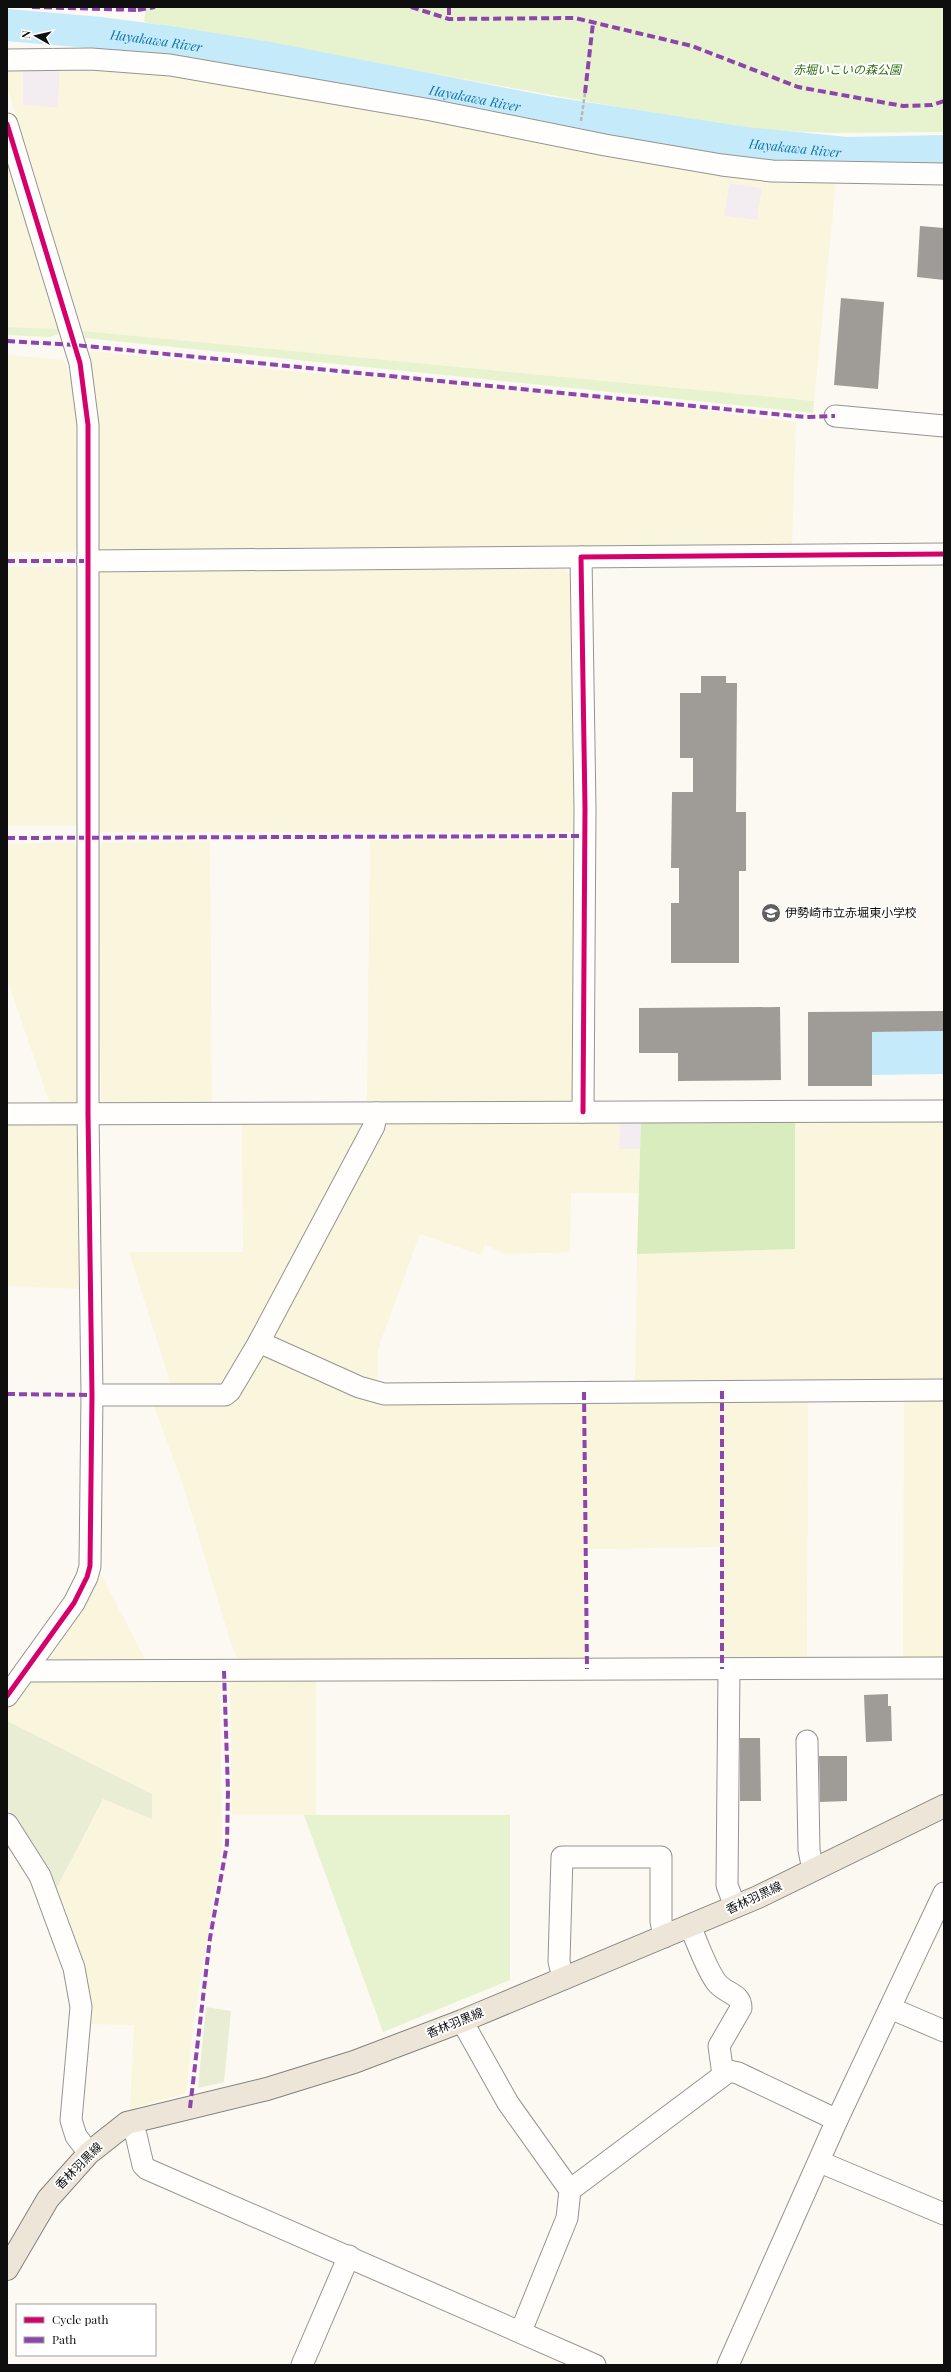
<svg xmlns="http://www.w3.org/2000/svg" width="951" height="2372" viewBox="0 0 951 2372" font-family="'Playfair Display','Noto Sans JP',serif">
  <rect width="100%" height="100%" fill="#fcf9f2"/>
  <g fill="#f3ecf0">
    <path d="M 60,66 L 58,108 L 23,105 L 23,67 Z"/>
    <path d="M 729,183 L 762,188 L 757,220 L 724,216 Z"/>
    <path d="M 620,1120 L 641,1120 L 640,1149 L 619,1149 Z"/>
  </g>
  <g fill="#faf5dd" fill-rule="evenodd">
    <path d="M 60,66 L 131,70 L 210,83 L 773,181 L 836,183 L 814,401 L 83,331 L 7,86 L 7,67 L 23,67 L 23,105 L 58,108 ZM 729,183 L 762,188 L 757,220 L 724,216 Z"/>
    <path d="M 7,150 L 59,329 L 7,327 Z"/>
    <path d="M 91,351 L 309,373 L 413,379 L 592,397 L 796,422 L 792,546 L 592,546 L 586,550 L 102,553 L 97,548 L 88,358 Z"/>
    <path d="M 7,355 L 64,360 L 71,377 L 76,401 L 77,460 L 77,548 L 74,552 L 7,552 Z"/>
    <path d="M 7,567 L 75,567 L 79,572 L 77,826 L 7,826 Z"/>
    <path d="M 561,567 L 572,576 L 574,832 L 99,832 L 95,574 L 101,568 Z"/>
    <path d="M 370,840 L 574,840 L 574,1097 L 566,1103 L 367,1104 Z"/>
    <path d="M 210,841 L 212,1103 L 101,1103 L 98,843 Z"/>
    <path d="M 72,842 L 79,848 L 80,1099 L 73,1106 L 50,1104 L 7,979 L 7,844 Z"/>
    <path d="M 795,1119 L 944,1120 L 944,1385 L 635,1387 L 637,1254 L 795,1249 Z"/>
    <path d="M 7,1120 L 70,1120 L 80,1126 L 81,1289 L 7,1286 Z"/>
    <path d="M 365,1120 L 369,1124 L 221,1389 L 171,1385 L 129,1252 L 243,1252 L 242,1122 Z"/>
    <path d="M 620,1120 L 619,1149 L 640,1149 L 639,1193 L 571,1193 L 570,1252 L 504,1254 L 485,1244 L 481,1255 L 420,1234 L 378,1349 L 377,1386 L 268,1339 L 385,1123 Z"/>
    <path d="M 260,1353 L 360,1396 L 808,1397 L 807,1662 L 722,1664 L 721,1547 L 586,1549 L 587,1664 L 240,1663 L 233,1650 L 182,1482 L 152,1401 L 220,1402 Z"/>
    <path d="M 944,1396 L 944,1662 L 903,1661 L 904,1398 Z"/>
    <path d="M 97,1567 L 148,1665 L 44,1661 Z"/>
    <path d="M 230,1676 L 316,1677 L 316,1815 L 232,1815 Z"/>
    <path d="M 27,1678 L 220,1678 L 222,1848 L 193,2024 L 186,2093 L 130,2109 L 134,2025 L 85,2024 L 56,1889 L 103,1799 L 152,1819 L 152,1794 L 7,1721 L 7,1707 Z"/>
  </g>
  <g fill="#e7f3cf">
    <path d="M 146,7 L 944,7 L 944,132 L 831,133 L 742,129 L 144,22 Z"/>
    <path d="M 7,327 L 59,329 L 58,334 L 51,337 L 7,335 Z"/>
    <path d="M 83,331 L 814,401 L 813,413 L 85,338 Z"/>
    <path d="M 304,1815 L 510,1815 L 510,1980 L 383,2032 Z"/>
  </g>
  <path fill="#d8ecbd" d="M 795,1119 L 795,1249 L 637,1254 L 641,1120 Z"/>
  <g fill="#e9edd4">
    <path d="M 7,1721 L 152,1794 L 152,1819 L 103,1799 L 56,1889 L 7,1807 Z"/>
    <path d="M 206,2007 L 231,2011 L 224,2082 L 198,2088 Z"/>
  </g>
  <path fill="#c5ebfa" d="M 943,1031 L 943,1074 L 872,1075 L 872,1032 Z"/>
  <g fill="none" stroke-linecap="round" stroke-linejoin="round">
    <path stroke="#c5ebfa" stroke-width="32" id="s1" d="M 7,25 L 101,33 L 163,41 L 264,57 L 541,111 L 745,143 L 846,153 L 944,151"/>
  </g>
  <g fill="#9f9c98">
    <path d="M 920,226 L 944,228 L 944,280 L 917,277 Z"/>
    <path d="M 841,298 L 884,302 L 878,389 L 834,385 Z"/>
    <path d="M 701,676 L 726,676 L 726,683 L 737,683 L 736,812 L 746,812 L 746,871 L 739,871 L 739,963 L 671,963 L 671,903 L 679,903 L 679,868 L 671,868 L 672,792 L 693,792 L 693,758 L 680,758 L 680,693 L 701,693 Z"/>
    <path d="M 780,1007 L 781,1080 L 678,1081 L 678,1053 L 639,1053 L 639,1008 Z"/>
    <path d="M 944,1011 L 944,1031 L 872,1032 L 872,1086 L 808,1086 L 808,1012 Z"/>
    <path d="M 888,1694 L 888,1706 L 891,1706 L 892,1741 L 866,1742 L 864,1695 Z"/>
    <path d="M 740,1738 L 760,1738 L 761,1801 L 740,1801 Z"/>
    <path d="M 819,1756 L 847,1756 L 847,1801 L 820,1802 Z"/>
  </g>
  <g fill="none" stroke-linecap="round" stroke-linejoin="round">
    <defs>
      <g id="minor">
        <path d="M 7,60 L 91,59 L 170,65 L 431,110 L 605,145 L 722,165 L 772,171 L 944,174"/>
        <path d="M 7,124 L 80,363 L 88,425 L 88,1114 L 92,1395 L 90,1566 L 87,1577 L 74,1603 L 7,1696"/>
        <path d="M 835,416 L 944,426"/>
        <path d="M 581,557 L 585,808 L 583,1112"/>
        <path d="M 87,561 L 944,554"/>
        <path d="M 7,1114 L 944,1111"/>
        <path d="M 259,1342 L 359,1387 L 384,1394 L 944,1390"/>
        <path d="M 92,1395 L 225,1395 L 230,1391 L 259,1342 L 374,1126 L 376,1113"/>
        <path d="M 729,1669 L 727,1885 L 735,1907"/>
        <path d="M 25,1671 L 944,1668"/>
        <path d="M 807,1741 L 809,1850 L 811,1860 L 815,1869"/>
        <path d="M 7,1824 L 40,1876 L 74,1968 L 81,2007 L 71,2120 L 76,2136 L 89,2153"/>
        <path d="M 690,1927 C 698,1943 706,1969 717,1983 C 726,1994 741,1993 741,2008 L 719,2046 L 723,2075"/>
        <path d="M 563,1979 L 559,1961 L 562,1857 L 661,1857 L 661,1921 L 664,1937"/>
        <path d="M 890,2008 L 944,2031"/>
        <path d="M 462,2021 L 508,2103 L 570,2190 L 567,2218 L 521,2331"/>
        <path d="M 127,2123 L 136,2135 L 143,2165 L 147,2169 L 595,2365"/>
        <path d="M 820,2162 L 944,2214"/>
        <path d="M 570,2190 L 729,2071 L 738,2073 L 837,2120"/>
        <path d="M 302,2365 L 349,2256"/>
        <path d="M 728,2365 L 837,2120 L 944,1893"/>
      </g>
      <path id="major" d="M 7,2269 L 48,2199 L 89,2153 L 127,2123 L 267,2089 L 354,2062 L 462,2021 L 758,1897 L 944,1806"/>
    </defs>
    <use href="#minor" stroke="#959491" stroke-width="23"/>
    <use href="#major" stroke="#82817e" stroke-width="24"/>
    <path stroke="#b8b8b6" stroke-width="2.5" stroke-dasharray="4 2" stroke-linecap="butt" d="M 581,121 L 585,93"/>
    <use href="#minor" stroke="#fffefd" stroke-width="21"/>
    <use href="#major" stroke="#ede6d8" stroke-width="22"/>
    <g stroke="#8e44ad" stroke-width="4" stroke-dasharray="8 4" stroke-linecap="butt">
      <path d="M 32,7 L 138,10 L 139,7"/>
      <path d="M 411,7 L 449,19 L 575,18 L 692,46 L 798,87 L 903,106 L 932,105 L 944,101"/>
      <path d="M 449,7 L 449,19"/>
      <path d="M 138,10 L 155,7"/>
      <path d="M 585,93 L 593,23"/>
      <path d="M 7,341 L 75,345 L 805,417 L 835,416"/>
      <path d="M 7,561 L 87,561"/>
      <path d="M 7,838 L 584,836"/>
      <path d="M 722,1391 L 722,1669"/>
      <path d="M 584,1392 L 587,1669"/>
      <path d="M 7,1394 L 92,1395"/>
      <path d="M 190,2108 L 210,1938 L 227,1844 L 228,1791 L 224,1671"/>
    </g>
    <defs>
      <g id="cycleway">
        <path d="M 7,124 L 80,363 L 88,425 L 88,1114 L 92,1395 L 90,1566 L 87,1577 L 74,1603 L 7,1696"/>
        <path d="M 583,1112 L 585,808 L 581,557 L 944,554"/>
      </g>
    </defs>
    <use href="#cycleway" stroke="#fff" stroke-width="8"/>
    <use href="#cycleway" stroke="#d6006c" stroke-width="5"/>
  </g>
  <defs>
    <symbol id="school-disc" viewBox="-11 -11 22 22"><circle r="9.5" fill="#61605e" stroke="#fff"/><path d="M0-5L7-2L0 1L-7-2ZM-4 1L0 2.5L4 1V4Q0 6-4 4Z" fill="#fff"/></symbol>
  </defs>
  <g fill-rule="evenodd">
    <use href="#school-disc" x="760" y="902" width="22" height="22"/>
  </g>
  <g text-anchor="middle" stroke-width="4" stroke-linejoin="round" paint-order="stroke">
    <g font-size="12" font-style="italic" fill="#2f6d16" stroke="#fff">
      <text x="847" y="74">赤堀いこいの森公園</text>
    </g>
    <g font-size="12" fill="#0e0e0e" stroke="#fff" text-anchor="start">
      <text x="785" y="917">伊勢崎市立赤堀東小学校</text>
    </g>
    <g font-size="12" fill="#0e0e0e" stroke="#fff">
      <text transform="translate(754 1898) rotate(-25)" y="4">香林羽黒線</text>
      <text transform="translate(455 2023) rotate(-22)" y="4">香林羽黒線</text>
      <text transform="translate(79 2166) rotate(-45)" y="4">香林羽黒線</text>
    </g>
    <g font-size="13" font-style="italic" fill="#0972ae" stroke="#fff">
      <text dy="5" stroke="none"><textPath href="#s1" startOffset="150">Hayakawa River</textPath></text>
      <text dy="5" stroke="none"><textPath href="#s1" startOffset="474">Hayakawa River</textPath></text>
      <text dy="5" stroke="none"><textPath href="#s1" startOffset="798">Hayakawa River</textPath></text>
    </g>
  </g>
  <rect width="951" height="2372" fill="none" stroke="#0e0e0e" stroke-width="16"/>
  <rect x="16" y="2304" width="140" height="52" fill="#ffffff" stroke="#9f9f9f"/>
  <rect x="24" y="2317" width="20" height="6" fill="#d6006c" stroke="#9f9f9f"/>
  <text x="52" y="2324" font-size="12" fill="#0e0e0e">Cycle path</text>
  <rect x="24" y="2337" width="20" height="6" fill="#8e44ad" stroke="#9f9f9f"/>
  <text x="52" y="2344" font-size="12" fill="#0e0e0e">Path</text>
  <g transform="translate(36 36) rotate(278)" stroke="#ffffff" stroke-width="3" paint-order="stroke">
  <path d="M0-3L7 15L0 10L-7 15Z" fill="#0e0e0e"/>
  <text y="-6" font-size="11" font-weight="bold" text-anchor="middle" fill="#0e0e0e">N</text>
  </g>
</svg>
